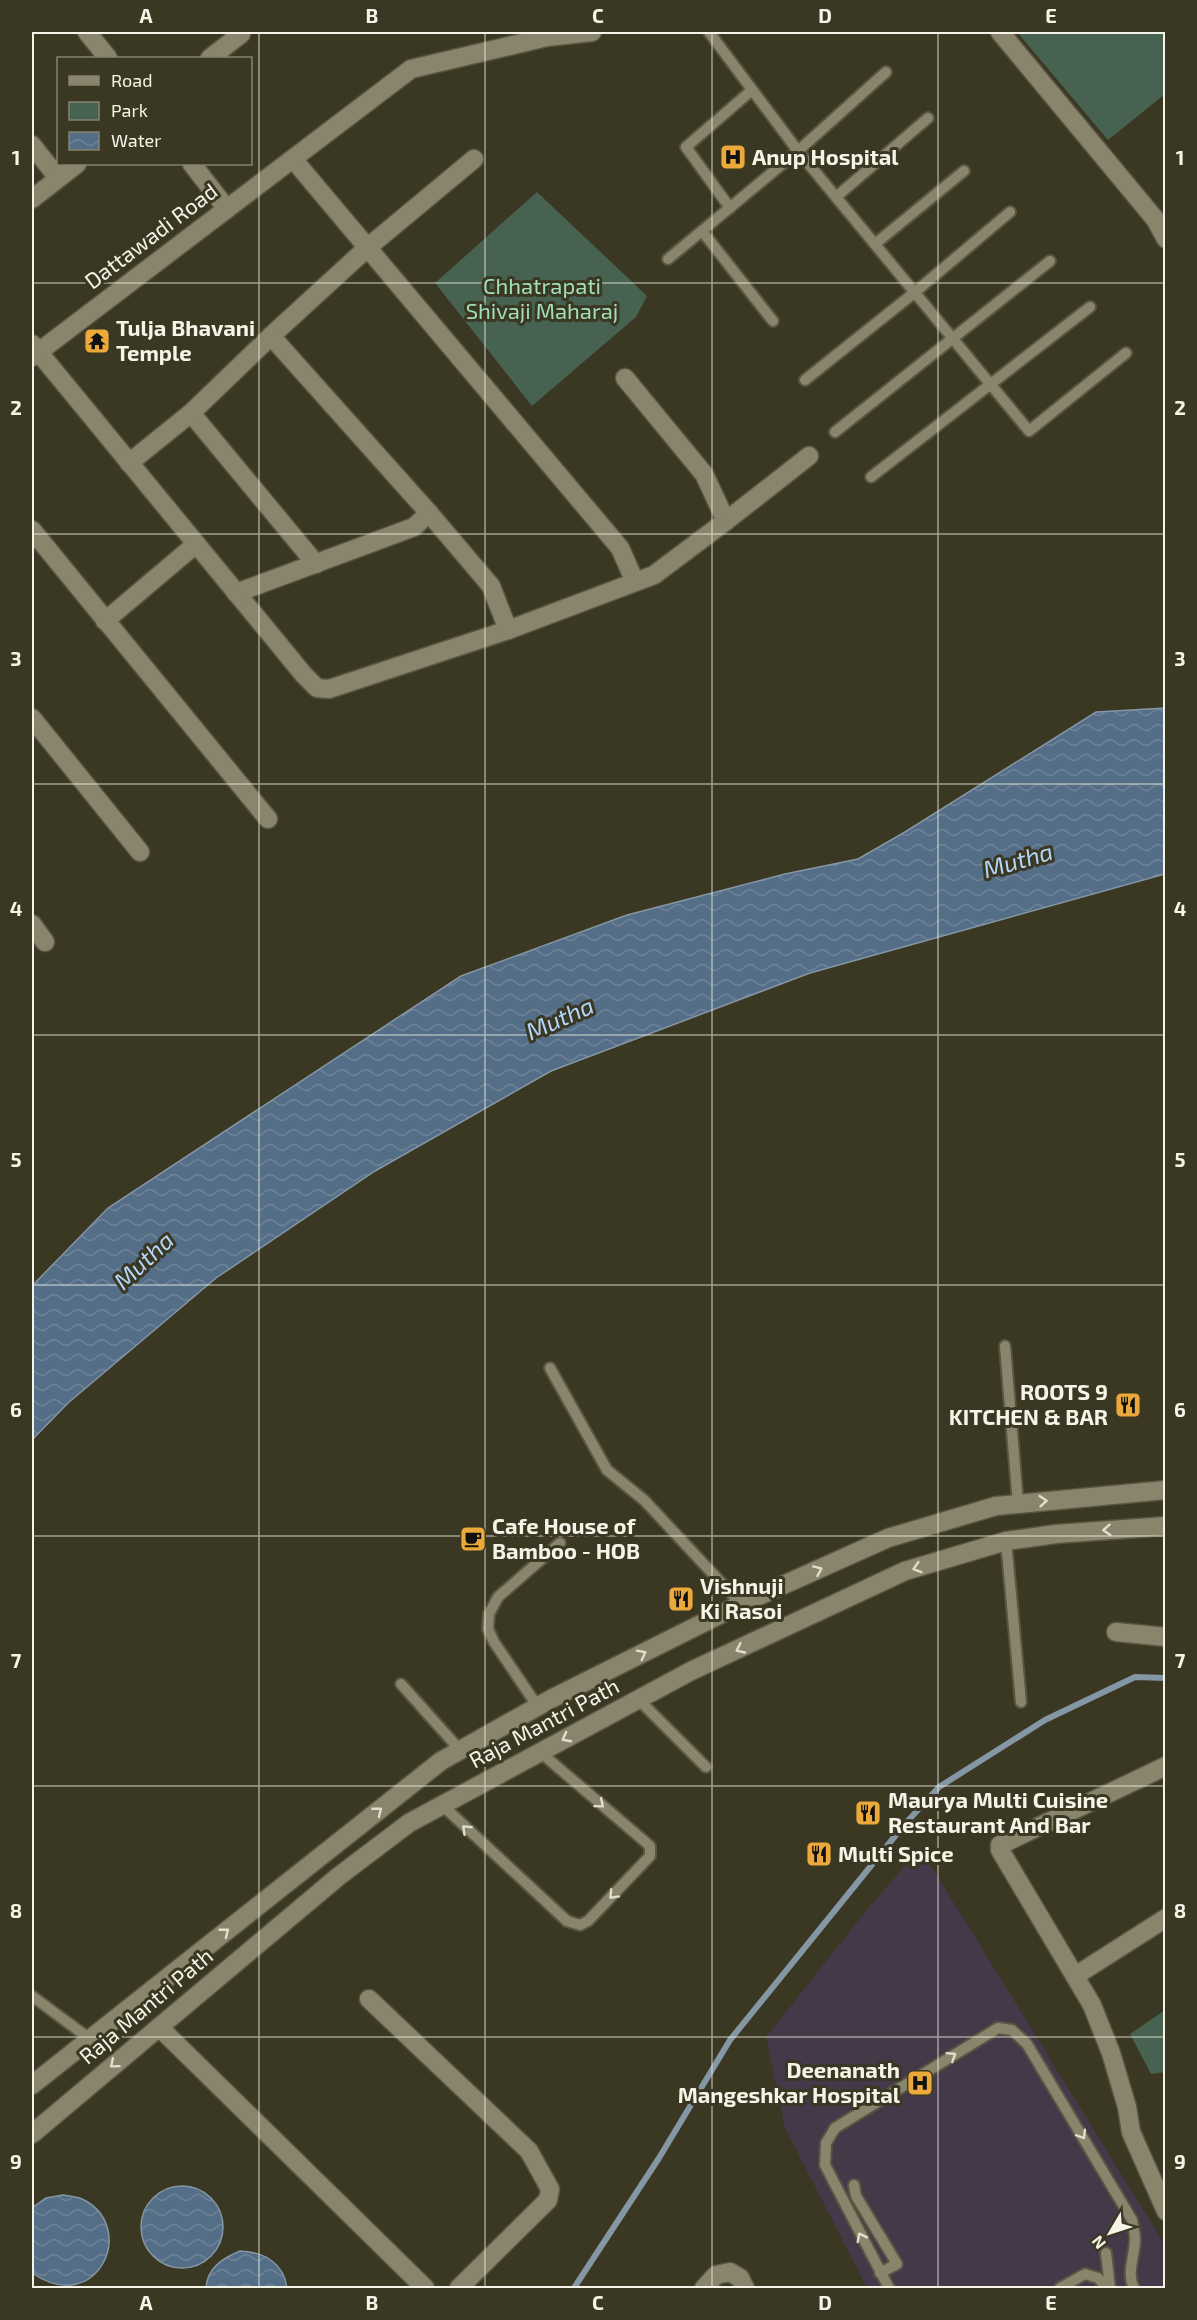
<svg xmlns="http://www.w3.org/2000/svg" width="1197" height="2320" viewBox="0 0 1197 2320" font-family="'Exo 2',sans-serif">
  <defs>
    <pattern id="water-waves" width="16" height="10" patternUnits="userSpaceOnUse" patternTransform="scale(1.5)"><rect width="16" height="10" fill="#556e87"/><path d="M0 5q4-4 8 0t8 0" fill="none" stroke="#6e8398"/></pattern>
  </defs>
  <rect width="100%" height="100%" fill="#3a3722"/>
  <path fill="#433949" d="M 920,1848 L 1165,2245 L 1165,2288 L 867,2288 L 785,2128 L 766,2037 L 866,1911 Z"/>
  <g fill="#486252">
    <path d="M 1017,32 L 1165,32 L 1165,94 L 1108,140 Z"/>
    <path d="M 537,192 L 647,296 L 636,317 L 532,406 L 435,283 Z"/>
    <path d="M 1165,2010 L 1165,2072 L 1151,2074 L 1130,2034 Z"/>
  </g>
  <g fill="url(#water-waves)" stroke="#8596a4" stroke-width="1.5">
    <path d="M 1165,708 L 1165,874 L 810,973 L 551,1071 L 375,1171 L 216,1278 L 68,1403 L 32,1440 L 32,1286 L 108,1208 L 461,976 L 627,915 L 785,874 L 858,859 L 905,832 L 1096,712 Z"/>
    <circle cx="182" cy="2227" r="41"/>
    <path d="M 63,2195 C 69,2196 76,2196 82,2199 C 139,2226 98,2318 32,2273 L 32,2208 L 46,2198 Z"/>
    <path d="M 240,2251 C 264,2252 284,2263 287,2288 L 206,2288 C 207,2268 223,2258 240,2251 Z"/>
  </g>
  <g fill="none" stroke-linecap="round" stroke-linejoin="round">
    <path stroke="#8596a4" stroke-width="6" d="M 574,2288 L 659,2158 L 730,2040 L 904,1825 L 939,1787 L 1045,1720 L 1135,1677 L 1166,1678"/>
    <defs>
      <g id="service">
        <path d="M 709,32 L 798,151 L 1029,431 L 1126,353"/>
        <path d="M 836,197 L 928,118"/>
        <path d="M 730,208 L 686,147 L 752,90"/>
        <path d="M 702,231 L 773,321"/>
        <path d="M 875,244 L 964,171"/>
        <path d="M 668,259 L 798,151 L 886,72"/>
        <path d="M 805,380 L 914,293 L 1010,212"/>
        <path d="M 835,432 L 1050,261"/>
        <path d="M 871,477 L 1090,307"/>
        <path d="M 1005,1346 L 1018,1504"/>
        <path d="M 550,1368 L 607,1470 L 644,1500 L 741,1604"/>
        <path d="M 1006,1541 L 1021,1702"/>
        <path d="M 401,1684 L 460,1750"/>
        <path d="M 639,1700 L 706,1767"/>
        <path d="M 538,1707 L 494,1642 L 488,1629 L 489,1614 L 498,1597 L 560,1543"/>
        <path d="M 442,1805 L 567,1921 L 580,1925 L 588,1921 L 650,1856 L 650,1846 L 540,1752"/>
        <path d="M 32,1996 L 90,2039"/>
        <path d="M 854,2185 L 856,2196 L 897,2264 L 880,2273"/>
        <path d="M 1106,2253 L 1110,2288"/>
        <path d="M 889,2288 L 825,2165 L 826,2143 L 835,2128 L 998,2028 L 1012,2030 L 1027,2044 L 1132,2220 C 1133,2226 1135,2233 1135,2239 C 1135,2255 1126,2274 1134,2288"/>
        <path d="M 1060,2288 L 1085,2274 L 1098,2278 L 1107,2288"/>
      </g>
      <g id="minor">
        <path d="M 87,32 L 108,58"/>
        <path d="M 1000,32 L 1155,219 L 1166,239"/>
        <path d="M 210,58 L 241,34 L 239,32"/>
        <path d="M 32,145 L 58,178"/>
        <path d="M 293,159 L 620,548 L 635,582"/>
        <path d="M 192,164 L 227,209"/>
        <path d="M 32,199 L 77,164"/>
        <path d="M 271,336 L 367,248 L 474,159"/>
        <path d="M 32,344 L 304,675 L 317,688 L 329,689 L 508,630 L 654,575 L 726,521 L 704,474 L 625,378"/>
        <path d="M 191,413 L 316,564"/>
        <path d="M 129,463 L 191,413 L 271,336 L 429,513 L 491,586 L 508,630"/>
        <path d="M 726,521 L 809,456"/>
        <path d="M 236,593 L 414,527 L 429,513"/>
        <path d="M 105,621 L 196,544"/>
        <path d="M 32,718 L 140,852"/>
        <path d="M 32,924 L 45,942"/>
        <path d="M 1116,1632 L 1166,1637"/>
        <path d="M 1166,1766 L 1000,1845 L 1000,1850 L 1092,2005 L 1111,2053 L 1127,2107 L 1131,2132 L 1166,2211"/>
        <path d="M 1075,1976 L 1166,1918"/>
        <path d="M 369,1999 L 529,2151 L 550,2189 L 548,2200 L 459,2288"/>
        <path d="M 159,2027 L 425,2288"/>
        <path d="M 704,2288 L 716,2275 L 730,2272 L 740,2278 L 745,2288"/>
      </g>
      <g id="tertiary">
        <path d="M 32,357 L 411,69 L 547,37 L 592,32"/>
        <path d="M 32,530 L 268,819"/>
      </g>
      <g id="secondary">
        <path d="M 32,2085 L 441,1761 L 551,1699 L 741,1604 L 888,1538 L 996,1506 L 1166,1490"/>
        <path d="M 32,2134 L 339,1876 L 409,1823 L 485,1782 L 691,1671 L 905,1571 L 1006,1541 L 1056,1534 L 1166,1526"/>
      </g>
    </defs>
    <use href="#service" stroke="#585643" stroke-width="14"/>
    <use href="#minor" stroke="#585643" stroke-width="21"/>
    <use href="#tertiary" stroke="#585643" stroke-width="21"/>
    <use href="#secondary" stroke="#585643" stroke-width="21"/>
    <use href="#service" stroke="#89856d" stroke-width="10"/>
    <use href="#minor" stroke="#89856d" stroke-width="18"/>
    <use href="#tertiary" stroke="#89856d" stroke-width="18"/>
    <use href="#secondary" stroke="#89856d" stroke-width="18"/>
  </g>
  <defs><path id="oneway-chevron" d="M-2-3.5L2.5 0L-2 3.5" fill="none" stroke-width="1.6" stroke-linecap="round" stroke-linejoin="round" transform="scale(1.5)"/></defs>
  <g stroke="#dfdecf">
    <use href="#oneway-chevron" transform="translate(1043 1501) rotate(-5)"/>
    <use href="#oneway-chevron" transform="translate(1107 1530) rotate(176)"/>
    <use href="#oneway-chevron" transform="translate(917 1568) rotate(163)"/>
    <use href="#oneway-chevron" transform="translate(818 1570) rotate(-24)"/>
    <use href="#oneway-chevron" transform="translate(740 1649) rotate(155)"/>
    <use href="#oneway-chevron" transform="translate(642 1654) rotate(-27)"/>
    <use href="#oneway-chevron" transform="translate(566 1738) rotate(152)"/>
    <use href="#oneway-chevron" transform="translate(600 1804) rotate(40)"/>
    <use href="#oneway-chevron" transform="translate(378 1811) rotate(-38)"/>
    <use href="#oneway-chevron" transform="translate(466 1829) rotate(-136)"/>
    <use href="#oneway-chevron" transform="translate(613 1895) rotate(133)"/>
    <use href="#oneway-chevron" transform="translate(225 1932) rotate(-38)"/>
    <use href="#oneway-chevron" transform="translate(952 2056) rotate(-32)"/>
    <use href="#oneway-chevron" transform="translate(114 2064) rotate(140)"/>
    <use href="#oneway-chevron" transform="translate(1082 2135) rotate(59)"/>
    <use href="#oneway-chevron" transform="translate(861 2237) rotate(-117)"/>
  </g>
  <path fill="none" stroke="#f5f4e7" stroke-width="1.5" stroke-opacity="0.55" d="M 259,32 L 259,2288M 485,32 L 485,2288M 712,32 L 712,2288M 938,32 L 938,2288M 32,283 L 1166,283M 32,534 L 1166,534M 32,784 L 1166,784M 32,1035 L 1166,1035M 32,1285 L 1166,1285M 32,1536 L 1166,1536M 32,1786 L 1166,1786M 32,2037 L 1166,2037"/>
  <defs>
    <symbol id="hospital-square" viewBox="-11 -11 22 22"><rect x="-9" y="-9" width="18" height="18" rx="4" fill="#eca93b" stroke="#3a3722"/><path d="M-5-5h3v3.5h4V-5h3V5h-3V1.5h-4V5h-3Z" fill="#111"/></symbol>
    <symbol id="temple-square" viewBox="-11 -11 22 22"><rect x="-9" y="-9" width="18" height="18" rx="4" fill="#eca93b" stroke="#3a3722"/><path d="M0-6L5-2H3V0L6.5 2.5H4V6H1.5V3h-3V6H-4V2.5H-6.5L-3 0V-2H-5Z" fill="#111"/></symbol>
    <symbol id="restaurant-square" viewBox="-11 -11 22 22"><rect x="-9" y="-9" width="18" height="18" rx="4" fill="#eca93b" stroke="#3a3722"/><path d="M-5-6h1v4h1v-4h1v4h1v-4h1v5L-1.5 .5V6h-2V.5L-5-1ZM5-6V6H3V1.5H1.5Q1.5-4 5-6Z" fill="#111"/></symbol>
    <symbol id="cafe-square" viewBox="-11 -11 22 22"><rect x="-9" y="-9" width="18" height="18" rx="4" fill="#eca93b" stroke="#3a3722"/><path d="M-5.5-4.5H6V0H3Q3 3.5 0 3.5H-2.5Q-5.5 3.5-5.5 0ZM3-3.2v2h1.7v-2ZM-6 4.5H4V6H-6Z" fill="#111"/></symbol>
  </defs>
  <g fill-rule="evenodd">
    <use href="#hospital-square" x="718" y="142" width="30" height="30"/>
    <use href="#temple-square" x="82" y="326" width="30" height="30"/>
    <use href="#restaurant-square" x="1113" y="1390" width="30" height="30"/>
    <use href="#cafe-square" x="458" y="1524" width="30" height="30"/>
    <use href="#restaurant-square" x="666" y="1584" width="30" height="30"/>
    <use href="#restaurant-square" x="853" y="1798" width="30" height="30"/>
    <use href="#restaurant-square" x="804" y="1839" width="30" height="30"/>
    <use href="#hospital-square" x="905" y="2068" width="30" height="30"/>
  </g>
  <g text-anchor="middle" stroke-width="6" stroke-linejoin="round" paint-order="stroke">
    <g font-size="22" font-weight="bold" fill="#f5f4e7" stroke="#3a3722" text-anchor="start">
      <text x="752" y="165">Anup Hospital</text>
      <text x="116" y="336">Tulja Bhavani<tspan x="116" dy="25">Temple</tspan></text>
      <text x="1108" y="1400" text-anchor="end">ROOTS 9<tspan x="1108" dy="25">KITCHEN &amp; BAR</tspan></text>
      <text x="492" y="1534">Cafe House of<tspan x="492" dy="25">Bamboo - HOB</tspan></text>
      <text x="700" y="1594">Vishnuji<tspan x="700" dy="25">Ki Rasoi</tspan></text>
      <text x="888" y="1808">Maurya Multi Cuisine<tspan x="888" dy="25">Restaurant And Bar</tspan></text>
      <text x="838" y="1862">Multi Spice</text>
      <text x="900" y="2078" text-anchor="end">Deenanath<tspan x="900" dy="25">Mangeshkar Hospital</tspan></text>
    </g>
    <g font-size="22" fill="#f5f4e7" stroke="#3a3722">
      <text transform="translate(151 236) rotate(-37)" y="8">Dattawadi Road</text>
      <text transform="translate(544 1723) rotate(-28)" y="8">Raja Mantri Path</text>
      <text transform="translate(146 2006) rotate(-40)" y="8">Raja Mantri Path</text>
    </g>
    <g font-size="22" fill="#a2dfbb" stroke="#3a3722">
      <text x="542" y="294">Chhatrapati<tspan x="542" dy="25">Shivaji Maharaj</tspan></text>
    </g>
    <g font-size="24" font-style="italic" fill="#b3d7fb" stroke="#3a3722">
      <text transform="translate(1018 861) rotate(-16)" y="8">Mutha</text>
      <text transform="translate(560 1019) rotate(-24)" y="8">Mutha</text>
      <text transform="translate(144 1261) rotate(-43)" y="8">Mutha</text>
    </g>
  </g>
  <rect width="1197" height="2320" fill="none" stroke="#3a3722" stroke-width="66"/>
  <rect x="57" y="57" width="195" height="108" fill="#3a3722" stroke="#858371" stroke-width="1.5"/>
  <rect x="69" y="76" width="30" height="9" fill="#89856d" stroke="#858371" stroke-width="1.5"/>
  <text x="111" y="87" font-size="18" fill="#f5f4e7">Road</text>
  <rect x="69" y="102" width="30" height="18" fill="#486252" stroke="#858371" stroke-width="1.5"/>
  <text x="111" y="117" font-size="18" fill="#f5f4e7">Park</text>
  <rect x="69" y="132" width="30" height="18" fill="url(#water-waves)" stroke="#858371" stroke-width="1.5"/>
  <text x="111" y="147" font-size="18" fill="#f5f4e7">Water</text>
  <g transform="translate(1110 2233) rotate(231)" stroke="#3a3722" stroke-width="4.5" paint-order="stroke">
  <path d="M0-4.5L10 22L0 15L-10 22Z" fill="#f5f4e7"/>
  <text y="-9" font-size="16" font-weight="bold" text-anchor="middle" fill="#f5f4e7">N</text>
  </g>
  <rect x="33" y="33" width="1131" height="2254" fill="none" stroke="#f5f4e7" stroke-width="2"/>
  <g font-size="20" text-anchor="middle" font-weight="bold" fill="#f5f4e7">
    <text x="146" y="23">A</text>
    <text x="372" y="23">B</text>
    <text x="598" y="23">C</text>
    <text x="825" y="23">D</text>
    <text x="1051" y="23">E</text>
    <text x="16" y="165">1</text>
    <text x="1180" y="165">1</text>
    <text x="16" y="415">2</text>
    <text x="1180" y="415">2</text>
    <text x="16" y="666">3</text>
    <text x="1180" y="666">3</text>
    <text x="16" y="916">4</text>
    <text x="1180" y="916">4</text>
    <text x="16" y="1167">5</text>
    <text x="1180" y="1167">5</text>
    <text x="16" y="1417">6</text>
    <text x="1180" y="1417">6</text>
    <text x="16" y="1668">7</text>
    <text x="1180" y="1668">7</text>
    <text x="16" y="1918">8</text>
    <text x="1180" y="1918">8</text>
    <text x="16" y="2169">9</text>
    <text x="1180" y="2169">9</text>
    <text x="146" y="2310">A</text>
    <text x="372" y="2310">B</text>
    <text x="598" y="2310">C</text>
    <text x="825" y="2310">D</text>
    <text x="1051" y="2310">E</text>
  </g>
</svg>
